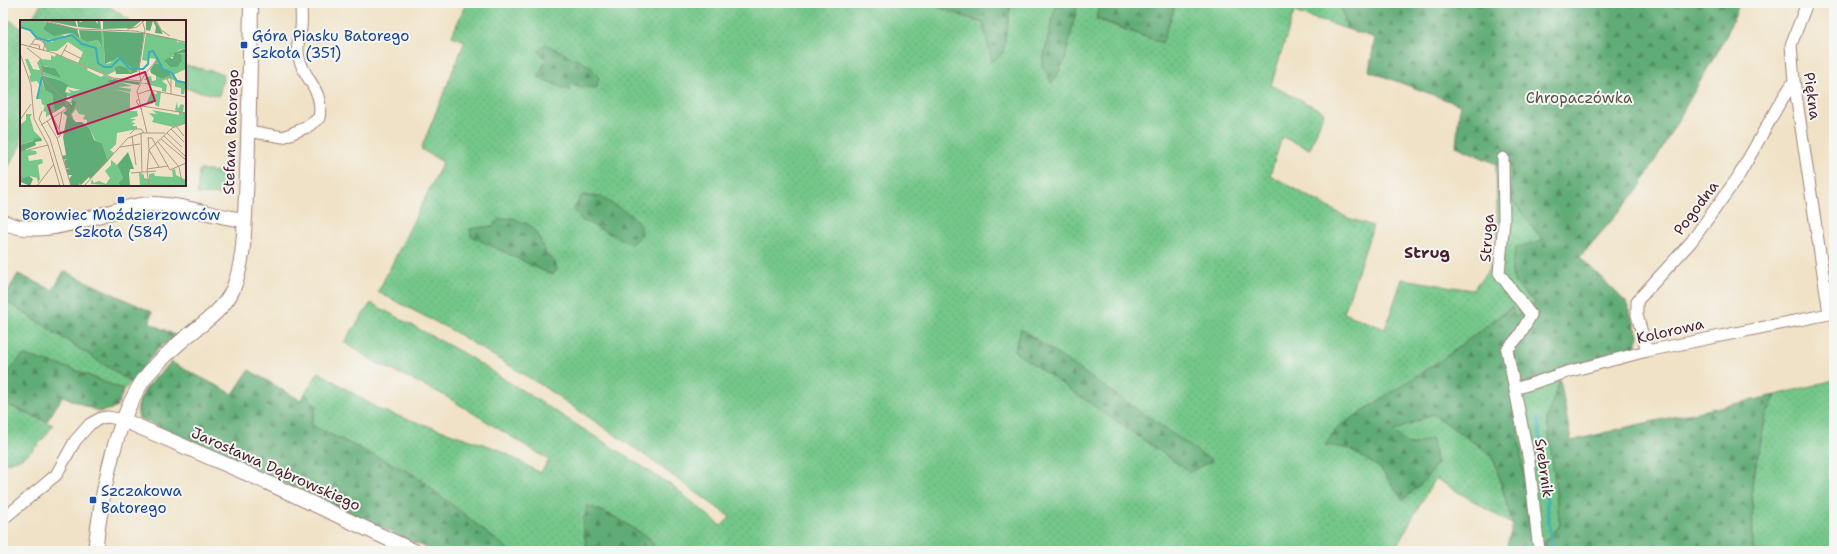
<svg xmlns="http://www.w3.org/2000/svg" width="1837" height="554" viewBox="0 0 1837 554" font-family="'Shantell Sans',sans-serif">
  <defs>
    <pattern id="green-dots" width="8" height="8" patternUnits="userSpaceOnUse"><rect width="8" height="8" fill="#75c78a"/><path d="M2 2h.1M6 6h.1" fill="none" stroke="#67aa77" stroke-width="1.8" stroke-linecap="round"/></pattern>
    <pattern id="forest-firs" width="22" height="20" patternUnits="userSpaceOnUse"><rect width="22" height="20" fill="#60ac76"/><path d="M5 1l3.5 6h-7zM16 11l3.5 6h-7z" fill="#518b61"/></pattern>
  </defs>
  <rect width="100%" height="100%" fill="#f6f6f2"/>
  <filter id="ink" filterUnits="userSpaceOnUse"><feTurbulence type="fractalNoise" baseFrequency=".025" numOctaves="2"/><feDisplacementMap in="SourceGraphic" scale="8" xChannelSelector="R" yChannelSelector="G"/><feConvolveMatrix kernelMatrix="1 2 1 2 8 2 1 2 1" color-interpolation-filters="sRGB"/></filter>
  <filter id="wash" filterUnits="userSpaceOnUse"><feTurbulence type="fractalNoise" baseFrequency=".012" numOctaves="4" result="noise"/><feDisplacementMap in="SourceGraphic" scale="16" xChannelSelector="R" yChannelSelector="G"/><feGaussianBlur stdDeviation="0.9" result="paint"/><feColorMatrix in="noise" values="0 0 0 0 0 0 0 0 0 0 0 0 0 0 0 0 0 1.4 0 .05"/><feComposite in="paint" operator="in"/></filter>
  <g filter="url(#wash)">
    <rect width="100%" height="100%" fill="#f0e2c6"/>
    <g fill="url(#green-dots)" stroke="#60735a" fill-rule="evenodd">
      <path d="M 42,3 L 104,3 L 131,21 L 30,21 Z"/>
      <path d="M 466,3 L 939,3 L 938,7 L 983,23 L 992,61 L 1003,53 L 1011,3 L 1056,3 L 1042,65 L 1064,63 L 1078,3 L 1100,3 L 1096,19 L 1162,43 L 1176,3 L 1340,3 L 1347,29 L 1294,12 L 1271,85 L 1324,112 L 1310,149 L 1282,137 L 1270,175 L 1348,218 L 1373,226 L 1344,313 L 1385,329 L 1402,279 L 1472,290 L 1489,270 L 1498,246 L 1496,164 L 1511,164 L 1512,200 L 1544,241 L 1514,281 L 1526,295 L 1536,302 L 1515,318 L 1511,307 L 1444,358 L 1337,428 L 1326,444 L 1350,449 L 1380,468 L 1403,500 L 1423,482 L 1437,464 L 1408,445 L 1394,431 L 1433,414 L 1493,456 L 1513,525 L 1435,478 L 1394,551 L 657,551 L 649,538 L 615,517 L 583,524 L 587,551 L 510,551 L 413,474 L 311,425 L 316,406 L 305,393 L 319,372 L 380,410 L 498,449 L 540,473 L 549,460 L 442,394 L 375,362 L 344,342 L 371,303 L 463,353 L 626,456 L 674,487 L 721,526 L 730,517 L 643,454 L 541,385 L 453,331 L 378,292 L 443,162 L 421,149 L 465,41 L 452,36 ZM 546,60 L 579,87 L 569,83 L 570,91 L 538,77 ZM 500,219 L 539,237 L 546,254 L 555,262 L 557,269 L 553,275 L 471,236 L 471,229 L 492,226 Z"/>
      <path d="M 3,16 L 21,28 L 21,146 L 3,175 Z"/>
      <path d="M 199,170 L 232,173 L 230,195 L 197,194 Z"/>
      <path d="M 3,299 L 131,382 L 124,390 L 70,368 L 3,384 Z"/>
      <path d="M 1560,379 L 1547,418 L 1560,526 L 1533,551 L 1523,469 L 1514,404 L 1527,382 Z"/>
      <path d="M 1834,380 L 1834,551 L 1753,551 L 1752,484 L 1766,416 L 1776,395 Z"/>
      <path d="M 3,403 L 53,425 C 41,443 26,462 3,463 Z"/>
    </g>
    <g fill="url(#forest-firs)" stroke="#556650">
      <path d="M 939,3 L 1011,3 L 1003,53 L 992,62 L 983,23 L 937,7 Z"/>
      <path d="M 1056,3 L 1078,3 L 1064,63 L 1052,84 L 1042,65 Z"/>
      <path d="M 1100,3 L 1176,3 L 1162,43 L 1096,18 Z"/>
      <path d="M 1340,3 L 1740,3 L 1725,38 L 1638,190 L 1580,257 L 1626,302 L 1639,337 L 1635,347 L 1527,382 L 1514,404 L 1523,469 L 1533,551 L 1505,551 L 1513,525 L 1493,456 L 1433,414 L 1394,431 L 1408,445 L 1432,439 L 1437,464 L 1423,482 L 1403,500 L 1380,468 L 1350,449 L 1325,445 L 1337,428 L 1444,358 L 1512,307 L 1515,317 L 1536,302 C 1512,282 1507,280 1516,247 L 1543,241 L 1512,200 L 1511,164 L 1496,164 L 1456,146 L 1460,105 L 1369,71 L 1375,38 L 1347,29 Z"/>
      <path d="M 545,44 L 590,66 L 599,78 L 596,88 L 579,87 L 569,84 L 570,91 L 538,77 L 546,60 L 539,52 Z"/>
      <path d="M 582,195 L 601,197 L 634,217 L 641,227 L 640,236 L 631,244 L 582,220 L 574,209 Z"/>
      <path d="M 512,218 L 530,225 L 539,237 L 546,254 L 555,263 L 557,269 L 552,275 L 471,236 L 470,229 L 492,226 L 500,219 Z"/>
      <path d="M 64,271 L 152,312 L 150,323 L 177,336 L 160,347 L 131,382 L 3,299 L 18,274 L 53,290 Z"/>
      <path d="M 1021,329 L 1212,461 L 1190,472 L 1014,351 Z"/>
      <path d="M 23,355 L 70,368 L 124,390 L 116,408 L 99,412 L 63,396 L 47,421 L 3,403 C 3,376 5,375 23,355 Z"/>
      <path d="M 171,362 L 233,394 L 249,370 L 300,400 L 305,393 L 316,406 L 311,425 L 413,474 L 510,551 L 433,551 L 139,418 C 132,397 157,376 171,362 Z"/>
      <path d="M 1560,379 L 1571,441 L 1636,425 L 1776,395 L 1766,416 L 1752,484 L 1753,551 L 1534,551 L 1560,526 L 1547,418 Z"/>
      <path d="M 587,505 L 615,517 L 649,538 L 657,551 L 587,551 L 583,524 Z"/>
    </g>
    <path fill="#75c78a" stroke="#60735a" d="M 185,65 L 224,74 L 219,96 L 185,88 Z"/>
    <g fill="none" stroke-linecap="round" stroke-linejoin="round">
      <path stroke="#3cacba" stroke-width="3" d="M 1538,418 L 1552,551"/>
    </g>
  </g>
  <g filter="url(#ink)">
    <g fill="none" stroke-linecap="round" stroke-linejoin="round">
      <defs>
        <g id="minor">
          <path d="M 1807,3 L 1791,45 L 1794,81 L 1829,313"/>
          <path d="M 248,131 L 283,137 L 307,127 L 319,118 C 324,89 306,83 299,58 C 296,48 299,38 301,28 C 302,20 301,11 301,3"/>
          <path d="M 1503,158 L 1504,222 L 1499,273 L 1531,315 L 1519,336 L 1507,350 L 1529,461 L 1539,551"/>
          <path d="M 1647,351 L 1637,315 L 1637,301 L 1691,242 L 1738,177 L 1778,106 L 1794,81"/>
          <path d="M 1515,389 L 1567,372 L 1647,351 L 1834,313"/>
          <path d="M 3,519 L 56,475 L 75,441 L 90,424 L 101,418 L 108,417 L 123,420"/>
        </g>
        <g id="tertiary">
          <path d="M 3,222 C 50,243 103,207 151,204 C 177,203 217,217 244,220"/>
          <path d="M 123,420 L 264,481 L 414,551"/>
          <path d="M 95,551 C 101,498 116,406 154,367 C 164,357 174,347 185,338 C 202,324 224,310 233,289 C 245,260 244,227 246,196 C 249,132 250,67 251,3"/>
        </g>
      </defs>
      <use href="#minor" stroke="#9d8078" stroke-width="13"/>
      <use href="#tertiary" stroke="#9d8078" stroke-width="16"/>
      <use href="#minor" stroke="#fff" stroke-width="11"/>
      <use href="#tertiary" stroke="#fff" stroke-width="14"/>
    </g>
  </g>
  <g fill="#1a4fb4" stroke="#f6f6f2" stroke-width="1.5">
    <rect x="240" y="41" width="8" height="8" rx="2"/>
    <rect x="117" y="196" width="8" height="8" rx="2"/>
    <rect x="89" y="496" width="8" height="8" rx="2"/>
  </g>
  <g text-anchor="middle" stroke-width="4" stroke-linejoin="round" paint-order="stroke">
    <g font-size="15" fill="#164399" stroke="#f6f6f2" text-anchor="start">
      <text x="252" y="41">Góra Piasku Batorego<tspan x="252" dy="17">Szkoła (351)</tspan></text>
      <text x="121" y="220" text-anchor="middle">Borowiec Moździerzowców<tspan x="121" dy="17">Szkoła (584)</tspan></text>
      <text x="101" y="496">Szczakowa<tspan x="101" dy="17">Batorego</tspan></text>
    </g>
    <g font-size="15" fill="#4a1f2b" stroke="#f6f6f2">
      <text transform="translate(1812 96) rotate(82)" y="5">Piękna</text>
      <text transform="translate(231 132) rotate(-88)" y="5">Stefana Batorego</text>
      <text transform="translate(1696 208) rotate(-53)" y="5">Pogodna</text>
      <text transform="translate(1487 238) rotate(-86)" y="5">Struga</text>
      <text transform="translate(1670 331) rotate(-13)" y="5">Kolorowa</text>
      <text transform="translate(1544 468) rotate(82)" y="5">Srebrnik</text>
      <text transform="translate(276 469) rotate(24)" y="5">Jarosława Dąbrowskiego</text>
    </g>
    <g font-size="15" fill="#575148" stroke="#f6f6f2">
      <text x="1579" y="103">Chropaczówka</text>
    </g>
    <g font-size="16" font-weight="bold" fill="#4a1f2b" stroke="#f6f6f2">
      <text x="1427" y="258">Strug</text>
    </g>
  </g>
  <g transform="translate(20 20)">
    <rect width="166" height="166" fill="#f0e2c6"/>
    <path d="M 0,0 L 20,0 L 27,2 L 23,9 L 45,16 L 52,13 L 60,19 L 59,10 L 61,19 L 67,22 L 78,20 L 81,27 L 81,11 L 83,11 L 85,44 L 91,43 L 90,40 L 99,37 L 102,37 L 109,47 L 101,38 L 99,38 L 97,39 L 102,39 L 109,48 L 114,50 L 110,53 L 104,47 L 87,55 L 58,43 L 63,32 L 48,22 L 37,31 L 27,31 L 22,20 L 33,22 L 34,20 L 15,18 L 11,11 L 0,7 ZM 126,13 L 156,19 L 158,23 L 159,21 L 166,23 L 166,28 L 159,30 L 152,36 L 166,33 L 166,49 L 153,55 L 139,44 L 134,44 L 136,39 L 130,38 L 129,40 L 128,37 L 128,41 L 122,40 ZM 149,37 L 160,38 L 161,43 L 158,47 L 150,47 L 145,42 ZM 36,34 L 68,48 L 67,50 L 81,57 L 84,55 L 94,59 L 91,59 L 95,64 L 94,61 L 97,61 L 112,66 L 98,67 L 111,69 L 110,72 L 92,69 L 110,73 L 110,91 L 117,91 L 118,96 L 109,99 L 116,99 L 111,102 L 115,103 L 112,106 L 117,106 L 117,109 L 97,113 L 96,124 L 90,130 L 94,133 L 88,141 L 82,123 L 75,120 L 70,109 L 64,104 L 67,104 L 67,100 L 63,99 L 65,95 L 59,94 L 56,89 L 52,94 L 53,99 L 49,96 L 57,82 L 48,84 L 46,81 L 51,82 L 52,77 L 47,76 L 46,79 L 45,72 L 51,73 L 48,69 L 53,71 L 61,70 L 47,67 L 39,60 L 23,55 L 21,55 L 22,61 L 25,70 L 32,74 L 35,92 L 26,97 L 26,92 L 23,91 L 25,86 L 22,84 L 21,79 L 17,79 L 21,67 L 17,61 L 11,62 L 9,56 L 11,55 L 5,39 L 8,39 L 13,49 L 18,50 L 20,50 L 17,43 L 20,39 L 31,40 L 31,35 L 35,37 ZM 24,46 L 35,48 L 39,57 L 23,52 ZM 136,54 L 142,59 L 152,55 L 157,60 L 166,62 L 164,74 L 161,74 L 161,68 L 155,67 L 155,61 L 150,58 L 142,61 L 147,65 L 146,72 L 142,71 L 142,68 L 121,63 L 127,63 L 128,60 L 124,60 L 127,57 L 131,56 L 132,61 L 136,60 ZM 132,70 L 136,75 L 137,71 L 141,72 L 139,87 L 135,85 L 136,79 L 132,84 L 127,82 ZM 157,82 L 158,89 L 161,84 L 164,85 L 163,92 L 166,93 L 166,103 L 153,107 L 132,102 L 134,98 L 129,93 L 137,94 L 132,90 L 159,95 L 159,92 L 155,90 ZM 6,94 L 12,94 L 10,97 L 14,111 L 21,118 L 0,125 L 0,105 L 6,100 ZM 0,129 L 16,131 L 17,134 L 8,136 L 9,141 L 22,139 L 23,143 L 18,145 L 20,159 L 18,163 L 17,158 L 10,156 L 0,159 ZM 91,140 L 97,145 L 103,158 L 98,163 L 101,166 L 71,164 L 72,159 L 74,163 L 79,161 L 86,164 L 90,158 L 85,151 L 91,145 ZM 155,149 L 156,155 L 166,160 L 166,166 L 117,166 L 120,165 L 119,152 L 124,155 L 124,158 L 129,159 L 129,154 L 134,153 L 135,156 L 153,157 L 152,150 Z" fill="#75c78a" fill-rule="evenodd"/>
    <path d="M 55,0 L 57,7 L 28,1 L 29,0 ZM 57,0 L 61,2 L 63,0 L 76,0 L 76,2 L 78,4 L 77,0 L 80,0 L 81,9 L 58,7 ZM 83,0 L 121,0 L 121,1 L 112,8 L 83,9 ZM 126,0 L 135,0 L 143,14 L 135,13 L 136,7 L 133,1 L 130,11 L 126,10 ZM 27,2 L 57,9 L 60,19 L 52,13 L 34,16 L 23,9 ZM 59,10 L 81,11 L 82,28 L 78,20 L 67,22 L 61,19 ZM 83,11 L 124,13 L 119,49 L 111,48 L 99,37 L 85,44 ZM 166,28 L 166,33 L 156,34 L 161,34 L 162,41 L 158,47 L 150,47 L 144,41 L 149,37 L 153,39 L 154,33 ZM 134,44 L 139,44 L 152,55 L 142,59 L 131,53 L 130,50 ZM 22,46 L 35,48 L 41,58 L 23,52 ZM 101,46 L 107,48 L 110,53 L 113,49 L 119,51 L 111,54 L 96,54 L 95,47 ZM 21,55 L 39,60 L 48,65 L 45,72 L 47,74 L 46,81 L 52,85 L 52,80 L 57,82 L 50,96 L 56,102 L 62,102 L 70,109 L 74,120 L 82,123 L 88,141 L 70,159 L 69,157 L 61,165 L 59,163 L 60,166 L 51,166 L 49,159 L 52,155 L 48,155 L 46,149 L 50,148 L 46,148 L 44,141 L 47,139 L 43,140 L 42,136 L 46,135 L 43,117 L 47,96 L 43,93 L 47,90 L 46,87 L 46,89 L 44,86 L 35,92 L 32,74 L 25,70 ZM 94,59 L 120,62 L 119,65 L 94,61 L 95,65 L 87,61 ZM 15,118 L 21,118 L 22,121 L 15,122 L 16,125 L 0,132 L 0,125 L 13,121 ZM 108,132 L 114,149 L 110,149 L 109,154 L 110,166 L 101,166 L 98,163 L 103,158 L 97,145 ZM 9,156 L 13,159 L 10,166 L 1,162 L 0,164 L 0,159 Z" fill="#60ac76"/>
    <path fill="none" stroke="#3cacba" stroke-width="2" d="M 0,7 L 10,10 L 17,18 L 29,21 L 52,15 L 62,24 L 76,28 L 78,43 L 84,47 L 91,47 L 100,38 L 110,49 L 123,49 L 128,44 L 129,32 L 133,31 L 143,49 L 152,53 L 157,61 L 166,63M 17,79 L 22,57"/>
    <path fill="none" stroke="#ae9488" stroke-width="1" d="M 22,0 L 56,9 L 115,11 L 166,22M 122,0 L 125,10 L 119,49 L 121,63 L 117,71 L 127,113M 136,0 L 141,10 L 150,16M 107,9 L 117,7 L 125,0M 0,24 L 34,33 L 93,58 L 121,61M 12,24 L 19,25 L 20,30M 10,26 L 15,19 L 20,20 L 25,24 L 23,31M 7,28 L 21,39M 44,30 L 62,39M 0,33 L 11,65 L 14,99 L 28,125 L 40,166M 41,36 L 47,25M 21,39 L 23,56 L 28,64 L 43,77 L 53,100M 121,61 L 125,54 L 136,41 L 137,41 L 135,43M 151,67 L 147,59 L 150,57 L 151,59 L 151,74M 118,74 L 130,70 L 166,77M 119,79 L 116,81 L 122,90M 122,86 L 166,93M 22,91 L 19,99 L 30,119 L 44,166M 33,98 L 40,111 L 40,116 L 37,118M 0,100 L 11,84M 27,101 L 37,118 L 51,166M 21,105 L 48,88M 156,106 L 164,116M 39,109 L 42,92M 151,109 L 164,122M 121,113 L 122,152M 147,113 L 162,127M 110,114 L 115,109 L 121,109 L 124,113M 112,116 L 116,145M 144,116 L 166,137M 128,117 L 129,130M 128,118 L 132,118 L 150,150 L 166,143M 141,119 L 166,140M 138,122 L 159,147 L 162,162M 100,127 L 120,124M 8,130 L 28,125M 129,130 L 139,147M 127,149 L 148,146M 111,153 L 136,151M 17,166 L 34,144M 64,166 L 108,118 L 122,113 L 145,113M 129,166 L 127,151 L 129,130 L 152,108 L 166,103"/>
    <path fill="#c2185b" fill-opacity="0.15" stroke="#c2185b" stroke-width="2" d="M 125,52 L 135,81 L 38,114 L 28,85 Z"/>
    <rect width="166" height="166" fill="none" stroke="#4a1f2b" stroke-width="2"/>
  </g>
  <rect width="1837" height="554" fill="none" stroke="#f6f6f2" stroke-width="16"/>
</svg>
